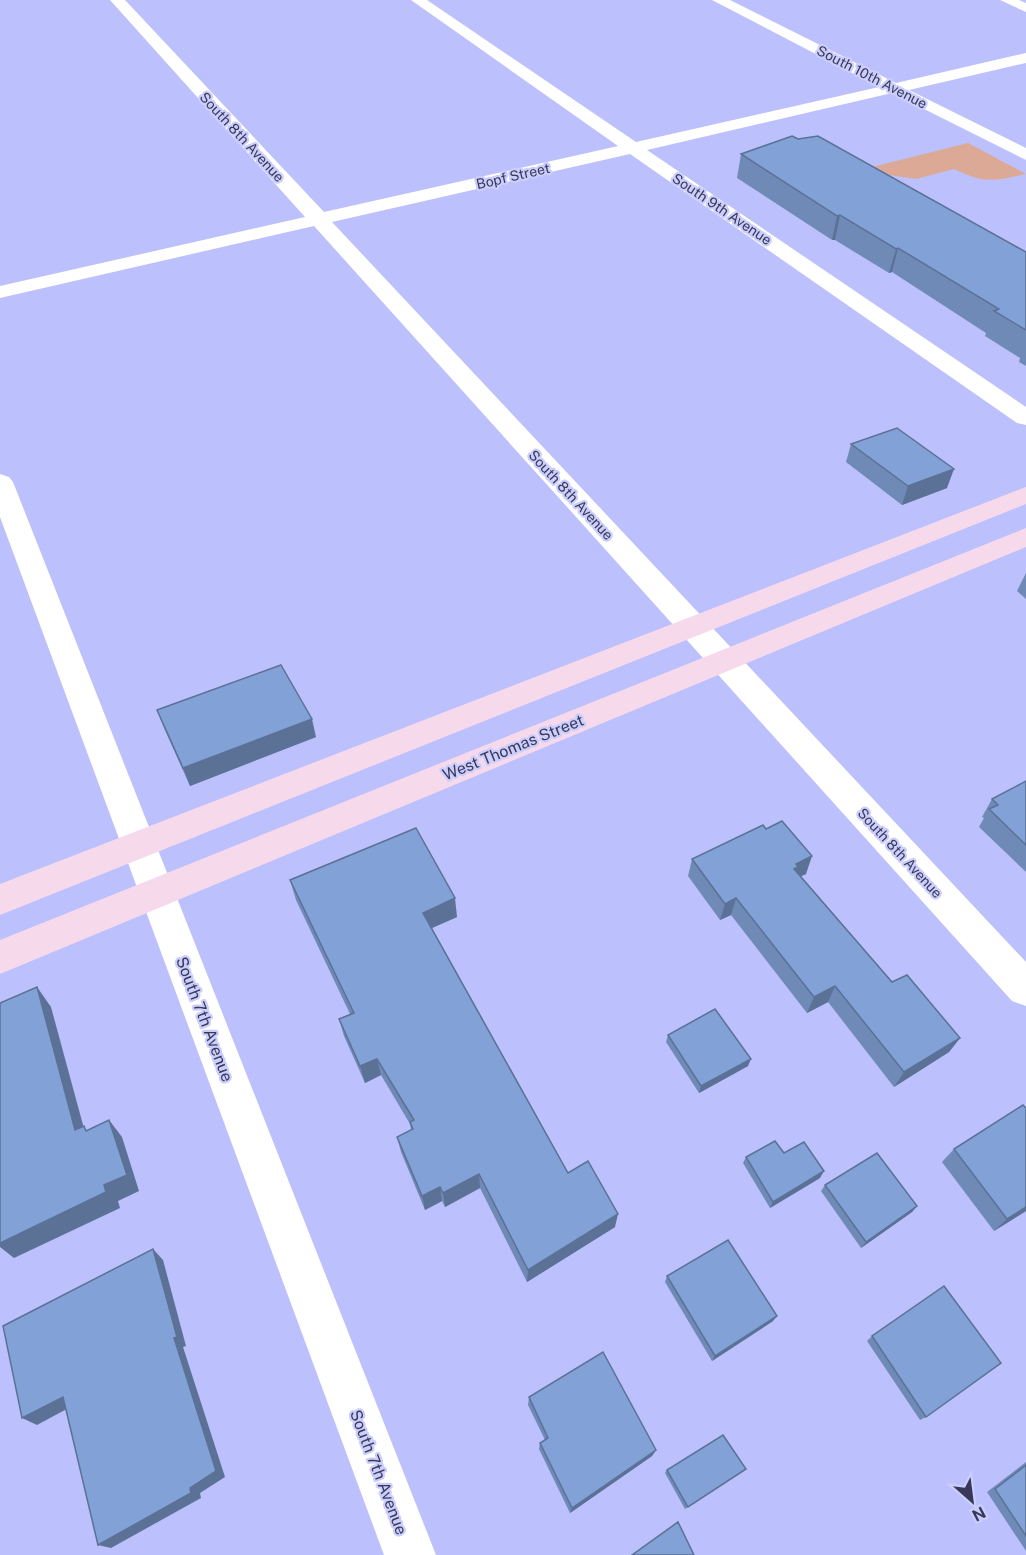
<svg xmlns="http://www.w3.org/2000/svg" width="1026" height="1555" viewBox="0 0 1026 1555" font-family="'Public Sans',sans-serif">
  <rect width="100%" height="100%" fill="#bcc0fc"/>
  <path fill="#dca996" d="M 968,143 L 1026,174 C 993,181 985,184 954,169 L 916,179 L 869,172 L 864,169 Z"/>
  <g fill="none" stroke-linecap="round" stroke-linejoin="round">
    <g fill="#fff" fill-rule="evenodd">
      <path d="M 110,0 L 125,0 L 324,212 L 618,146 L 411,0 L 427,0 L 636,142 L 879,87 L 712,0 L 730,0 L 896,83 L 1026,53 L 1026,63 L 909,90 L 1026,148 L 1026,160 L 892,93 L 647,150 L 1026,407 L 1026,425 L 1017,423 L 630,154 L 332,222 L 1026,962 L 1026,1006 L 1012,1001 L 314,226 L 0,298 L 0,286 L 305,217 Z"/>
      <path d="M 1000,0 L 1019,0 L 1026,3 L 1026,12 Z"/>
      <path d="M 0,474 L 9,477 L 13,482 L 436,1555 L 384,1555 L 0,517 Z"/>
    </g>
    <g fill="#f6daec" fill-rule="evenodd">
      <path d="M 1026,487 L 1026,504 L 0,915 L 0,884 Z"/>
      <path d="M 1026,528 L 1026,547 L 0,974 L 0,940 Z"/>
    </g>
  </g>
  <g fill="#708ab8">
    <path d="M 741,154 L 1026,252 L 1026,366 L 1019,362 L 1020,358 L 985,336 L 986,333 L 892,272 L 889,273 L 835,240 L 832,240 L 737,178 Z"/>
    <path d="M 851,444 L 947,488 L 902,505 L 846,462 Z"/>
    <path d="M 1026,573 L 1026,599 L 1017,591 Z"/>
    <path d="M 157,710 L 316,737 L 190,786 L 164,728 Z"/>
    <path d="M 1026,781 L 1026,872 L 979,827 L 984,818 L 982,817 L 992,799 Z"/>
    <path d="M 766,829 L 806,874 L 801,876 L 892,982 L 960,1038 L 949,1052 L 894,1087 L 828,1002 L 807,1013 L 731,915 L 720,920 L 688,876 L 692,859 Z"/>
    <path d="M 290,880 L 457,917 L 432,928 L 568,1173 L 615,1227 L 527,1282 L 480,1188 L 445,1207 L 442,1201 L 425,1210 L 401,1152 L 397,1137 L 411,1130 L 410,1124 L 381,1075 L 365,1083 L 344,1036 L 339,1019 L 350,1014 L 296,900 Z"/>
    <path d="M 668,1035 L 748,1066 L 699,1093 L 666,1042 Z"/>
    <path d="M 1026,1108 L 1026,1211 L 994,1231 L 942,1162 L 954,1149 Z"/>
    <path d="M 784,1153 L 820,1178 L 770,1208 L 743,1163 L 746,1157 Z"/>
    <path d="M 825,1185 L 917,1206 L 912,1212 L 861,1248 L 821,1191 Z"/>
    <path d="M 667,1276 L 773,1321 L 712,1361 L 665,1282 Z"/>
    <path d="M 872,1336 L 926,1417 L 920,1420 L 867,1341 Z"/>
    <path d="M 529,1397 L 656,1450 L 652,1456 L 570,1513 L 539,1449 L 540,1443 L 545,1440 L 528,1405 Z"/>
    <path d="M 1026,1462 L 1026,1551 L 987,1492 Z"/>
    <path d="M 667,1470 L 742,1472 L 685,1509 L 665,1473 Z"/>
  </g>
  <g fill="#5b7196">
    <path d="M 840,215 L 835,240 L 832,240 L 837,216 Z"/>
    <path d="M 898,248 L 892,272 L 889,273 L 896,249 Z"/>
    <path d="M 954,469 L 947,488 L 902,505 L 908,486 Z"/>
    <path d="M 312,719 L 316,737 L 190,786 L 183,768 Z"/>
    <path d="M 812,856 L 806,874 L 793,880 L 788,886 L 796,864 Z"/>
    <path d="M 455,898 L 457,917 L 425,931 L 423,913 Z"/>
    <path d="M 736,898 L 731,915 L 720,920 L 725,904 Z"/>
    <path d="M 835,986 L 828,1002 L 807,1013 L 814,997 Z"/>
    <path d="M 37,987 L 51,1007 L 89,1147 L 75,1130 Z"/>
    <path d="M 960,1038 L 949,1052 L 894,1087 L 904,1072 Z"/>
    <path d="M 377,1059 L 381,1075 L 365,1083 L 360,1066 Z"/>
    <path d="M 751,1059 L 748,1066 L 699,1093 L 701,1086 Z"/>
    <path d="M 109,1120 L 122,1137 L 139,1191 L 118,1201 L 120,1208 L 14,1258 L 0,1247 L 0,1243 L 104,1185 Z"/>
    <path d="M 824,1171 L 820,1178 L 770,1208 L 773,1202 Z"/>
    <path d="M 479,1174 L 480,1188 L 445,1207 L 443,1193 Z"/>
    <path d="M 440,1187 L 442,1201 L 425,1210 L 422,1196 Z"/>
    <path d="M 917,1206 L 912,1212 L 861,1248 L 866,1242 Z"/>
    <path d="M 1026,1207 L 1026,1211 L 994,1231 L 1007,1219 Z"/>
    <path d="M 618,1214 L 615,1227 L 527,1282 L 528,1270 Z"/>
    <path d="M 153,1249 L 163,1260 L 186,1346 L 183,1347 L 225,1477 L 200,1493 L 201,1498 L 111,1548 L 98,1545 L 190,1488 L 174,1338 Z"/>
    <path d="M 777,1316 L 773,1321 L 712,1361 L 715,1356 Z"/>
    <path d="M 63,1397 L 76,1404 L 37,1425 L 22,1418 Z"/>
    <path d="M 656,1450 L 652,1456 L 570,1513 L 572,1508 Z"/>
  </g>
  <g fill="#82a1d6" stroke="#5b7196" stroke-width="1.5">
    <path d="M 792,136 L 798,139 L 818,136 L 1026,252 L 1026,330 L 994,311 L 999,309 L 898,248 L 896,249 L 840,215 L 837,216 L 741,154 Z"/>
    <path d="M 897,428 L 954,469 L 908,486 L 851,444 Z"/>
    <path d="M 281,665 L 312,719 L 183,768 L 157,710 Z"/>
    <path d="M 1026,781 L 1026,845 L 989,809 L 998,805 L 992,799 Z"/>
    <path d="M 782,821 L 812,856 L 796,864 L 798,867 L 794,869 L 892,982 L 907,975 L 960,1038 L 904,1072 L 835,986 L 814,997 L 736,898 L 725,904 L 692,859 L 763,825 L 766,829 Z"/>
    <path d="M 416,828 L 455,898 L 423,913 L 568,1173 L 588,1161 L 618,1214 L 528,1270 L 479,1174 L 443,1193 L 440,1187 L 422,1196 L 397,1137 L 413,1129 L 410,1122 L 414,1120 L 377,1059 L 360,1066 L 339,1019 L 354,1013 L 290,880 Z"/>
    <path d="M 37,987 L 75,1130 L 84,1126 L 86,1131 L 109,1120 L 127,1175 L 104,1185 L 106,1192 L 0,1243 L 0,1003 Z"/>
    <path d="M 715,1009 L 751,1059 L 701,1086 L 668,1035 Z"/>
    <path d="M 1023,1105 L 1026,1108 L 1026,1207 L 1007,1219 L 954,1149 Z"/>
    <path d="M 775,1141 L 784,1153 L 804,1142 L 824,1171 L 773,1202 L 746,1157 Z"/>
    <path d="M 877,1153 L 917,1206 L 866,1242 L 825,1185 Z"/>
    <path d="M 728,1240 L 777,1316 L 715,1356 L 667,1276 Z"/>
    <path d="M 153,1249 L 177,1337 L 174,1338 L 216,1471 L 190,1488 L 191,1493 L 98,1545 L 63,1397 L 22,1418 L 3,1326 Z"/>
    <path d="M 944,1286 L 1001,1363 L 926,1417 L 872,1336 Z"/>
    <path d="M 603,1352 L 656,1450 L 572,1508 L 540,1443 L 548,1438 L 529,1397 Z"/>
    <path d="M 723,1435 L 746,1469 L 688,1507 L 667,1470 Z"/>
    <path d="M 1026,1465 L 1026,1536 L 995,1489 Z"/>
    <path d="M 678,1522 L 694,1555 L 632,1555 Z"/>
  </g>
  <g text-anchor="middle" stroke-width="4.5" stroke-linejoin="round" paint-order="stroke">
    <g font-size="14" fill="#383958" stroke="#cbcefc">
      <text transform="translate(872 77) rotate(27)" y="5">South 10th Avenue</text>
      <text transform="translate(242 137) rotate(47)" y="5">South 8th Avenue</text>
      <text transform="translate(513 176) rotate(-13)" y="5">Bopf Street</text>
      <text transform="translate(722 209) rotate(34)" y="5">South 9th Avenue</text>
      <text transform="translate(571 495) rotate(47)" y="5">South 8th Avenue</text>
      <text transform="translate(900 853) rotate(47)" y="5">South 8th Avenue</text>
    </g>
    <g font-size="16" fill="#383958" stroke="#cbcefc">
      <text transform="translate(513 747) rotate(-22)" y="6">West Thomas Street</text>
      <text transform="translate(205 1019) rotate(69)" y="6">South 7th Avenue</text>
      <text transform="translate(379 1472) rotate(69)" y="6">South 7th Avenue</text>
    </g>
  </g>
  <g transform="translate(972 1501) rotate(152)" stroke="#cbcefc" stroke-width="4.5" paint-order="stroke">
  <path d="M0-4.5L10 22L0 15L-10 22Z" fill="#383958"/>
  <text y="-9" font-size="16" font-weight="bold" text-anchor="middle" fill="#383958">N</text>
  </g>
</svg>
